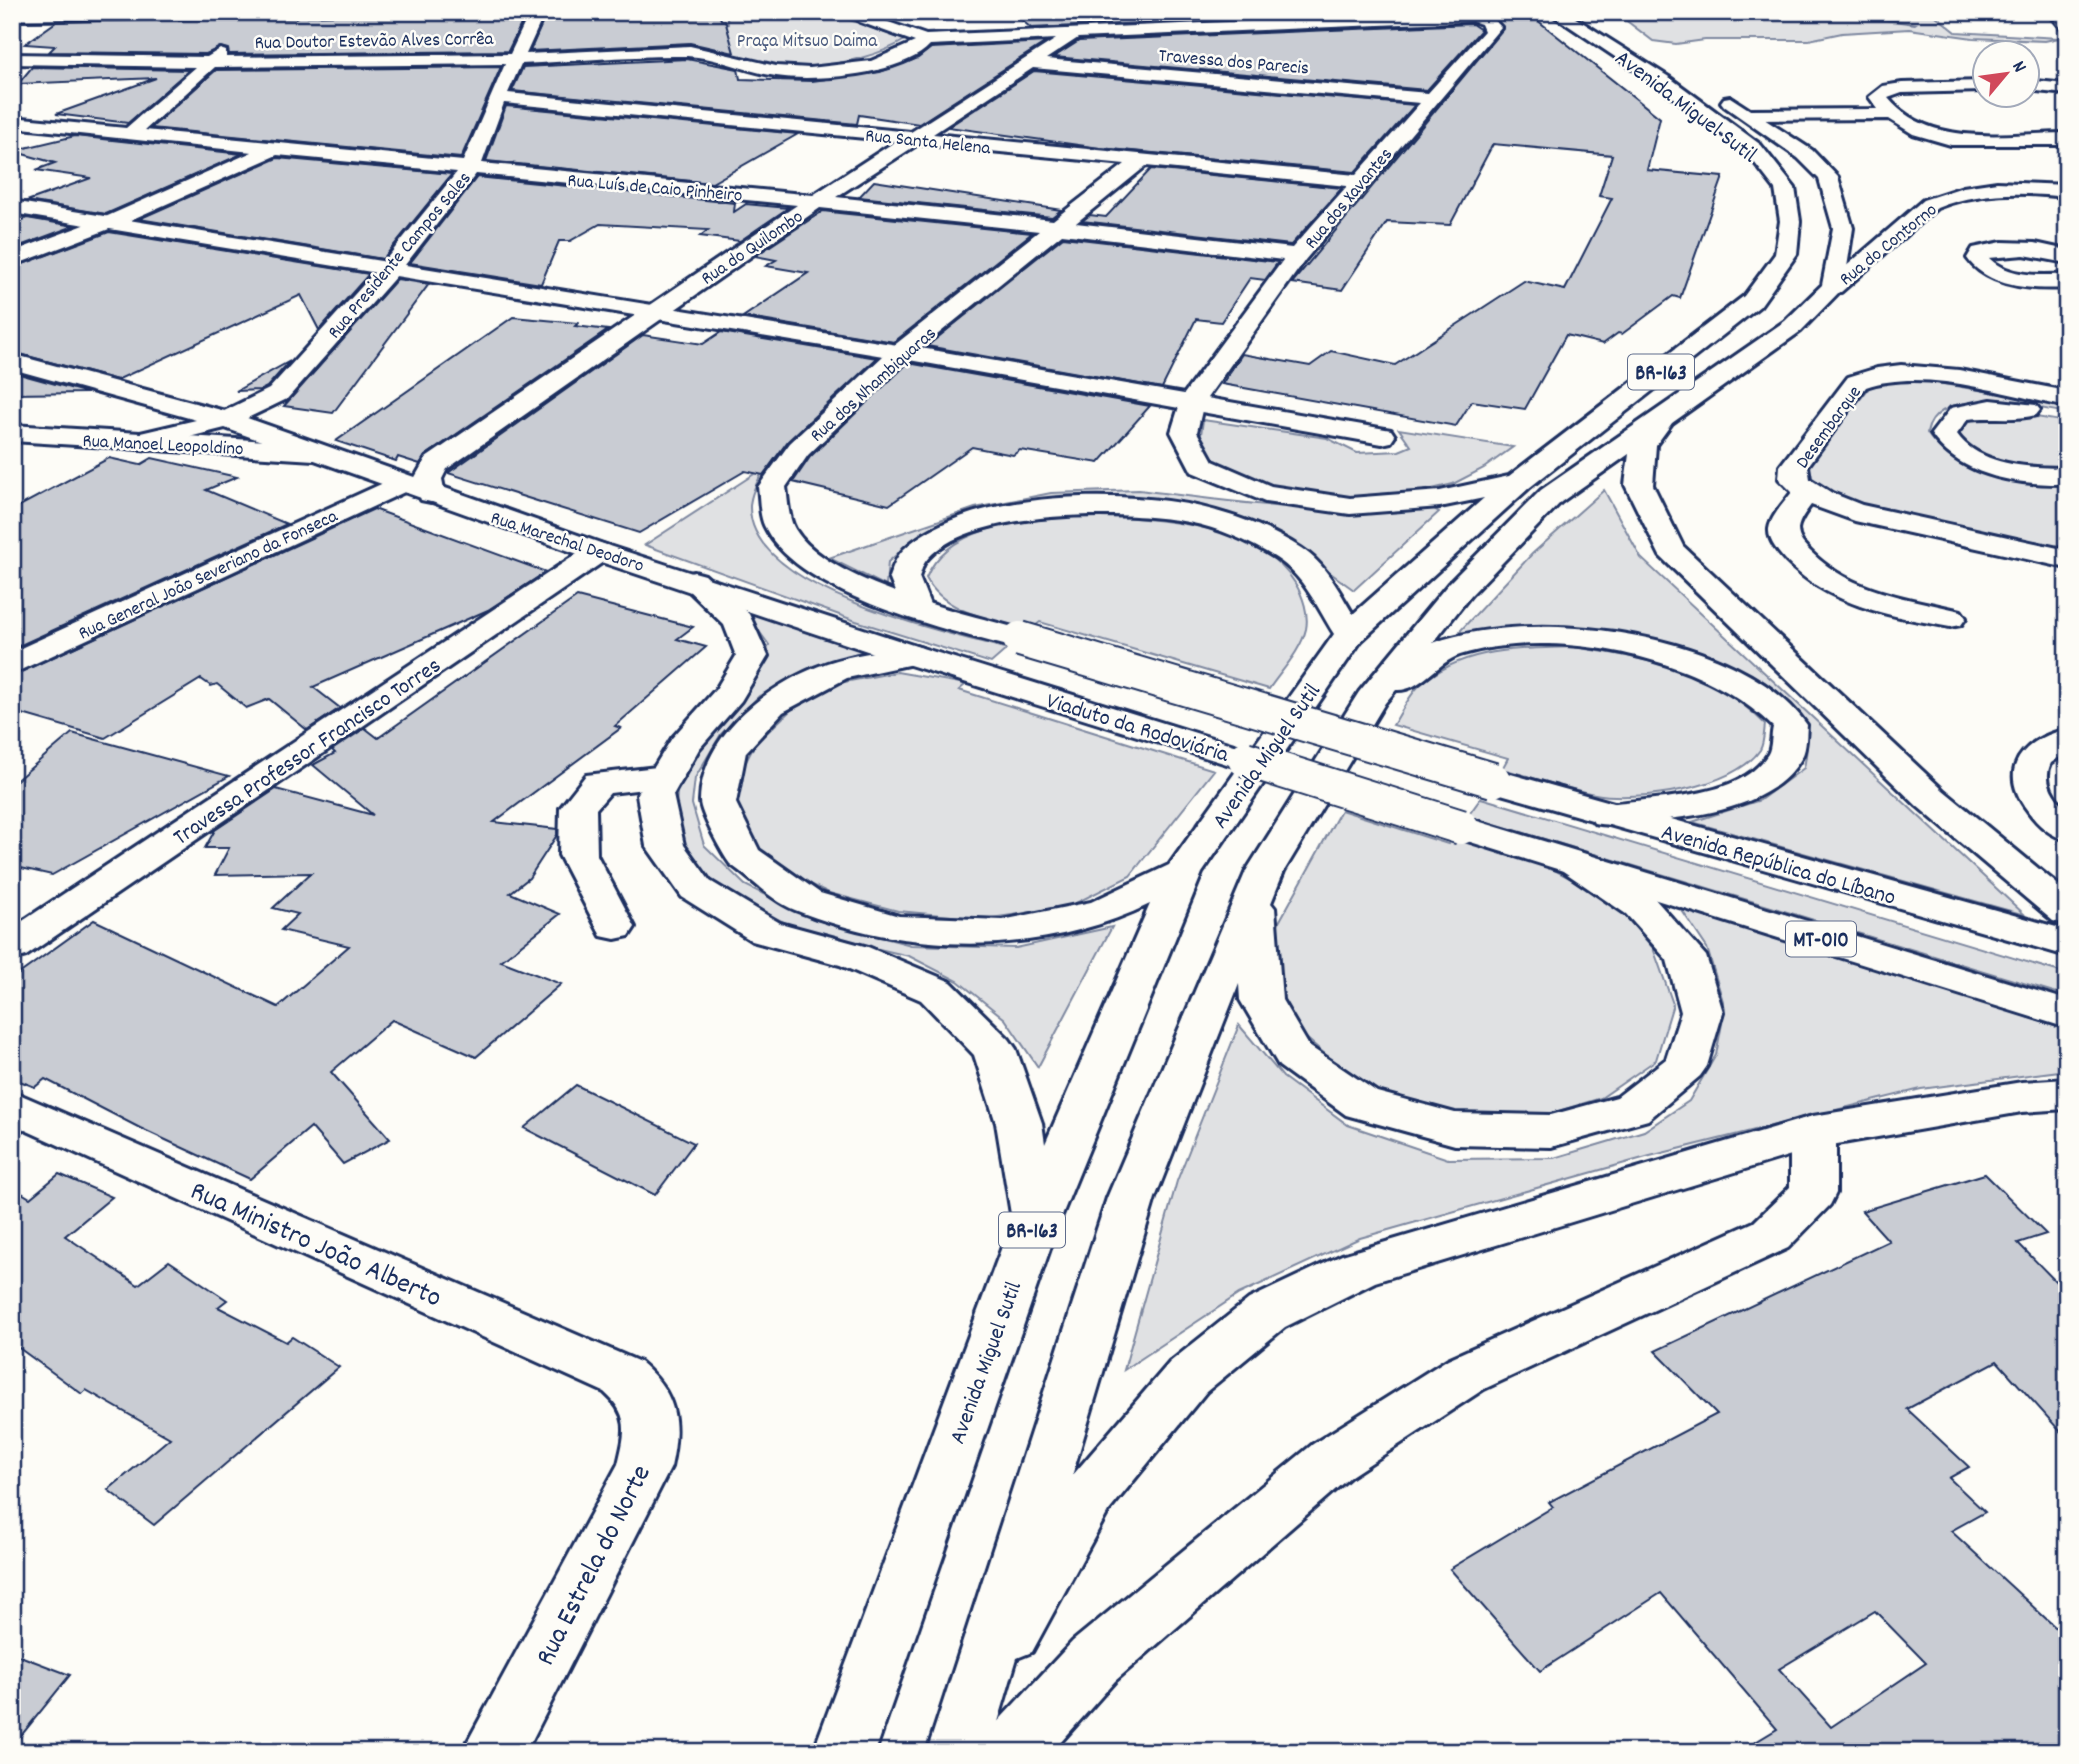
<svg xmlns="http://www.w3.org/2000/svg" width="2079" height="1764" viewBox="0 0 2079 1764" font-family="Dekko,sans-serif">
  <rect width="100%" height="100%" fill="#fdfcf7"/>
  <filter id="ink" filterUnits="userSpaceOnUse"><feTurbulence type="fractalNoise" baseFrequency=".0143" numOctaves="2"/><feDisplacementMap in="SourceGraphic" scale="14" xChannelSelector="R" yChannelSelector="G"/><feConvolveMatrix kernelMatrix="1 2 1 2 8 2 1 2 1" color-interpolation-filters="sRGB"/></filter>
  <g filter="url(#ink)">
    <g fill="#e0e1e3" stroke="#7e88a0" stroke-width="2">
      <path d="M 726,12 L 828,12 L 905,40 C 860,68 748,84 709,41 L 728,24 Z"/>
      <path d="M 1615,12 L 1931,12 L 1956,32 L 2059,38 L 2045,41 L 1973,38 L 1909,29 L 1842,33 L 1809,40 L 1705,40 L 1676,44 L 1653,41 Z"/>
      <path d="M 1914,379 L 2067,405 L 2067,413 C 2033,407 1937,383 1927,433 C 1951,472 2025,478 2067,486 L 2067,555 L 1841,505 L 1802,473 L 1873,383 Z"/>
      <path d="M 2018,414 L 2067,422 L 2067,470 L 1991,461 L 1955,437 L 1961,424 L 1981,417 Z"/>
      <path d="M 1203,420 L 1327,438 L 1357,453 L 1399,451 L 1411,446 L 1399,429 L 1513,447 L 1484,468 L 1453,484 L 1411,494 L 1357,498 L 1330,497 L 1241,481 L 1211,463 L 1199,449 Z"/>
      <path d="M 765,467 C 759,479 751,492 750,506 C 748,591 945,631 1007,649 L 991,663 L 856,621 L 645,545 Z"/>
      <path d="M 1139,490 C 1241,503 1329,516 1432,508 L 1439,512 L 1354,590 L 1272,531 L 1222,515 L 1156,503 L 943,527 L 909,544 L 888,562 L 886,586 L 829,558 L 975,508 L 1051,493 Z"/>
      <path d="M 1604,490 L 1641,558 L 2025,915 L 1692,822 L 1760,800 L 1804,768 C 1807,751 1811,732 1801,716 C 1773,671 1593,626 1541,628 C 1516,628 1490,633 1466,635 L 1460,631 L 1532,554 Z"/>
      <path d="M 1083,516 C 1149,518 1256,520 1295,583 C 1303,596 1309,614 1306,629 C 1301,651 1281,671 1269,689 L 1040,622 L 1030,630 C 993,619 945,614 926,578 C 949,522 1030,521 1083,516 Z"/>
      <path d="M 742,608 L 864,651 L 816,666 L 759,696 L 721,734 L 695,778 L 692,804 L 704,845 L 745,885 L 813,919 L 911,945 L 1016,948 L 1112,927 L 1038,1067 L 1005,1019 L 958,981 L 909,956 L 801,931 L 717,888 L 674,834 L 678,778 L 711,724 L 753,685 L 769,645 Z"/>
      <path d="M 1573,647 C 1647,658 1710,670 1765,724 C 1764,732 1764,743 1760,750 C 1734,788 1638,802 1595,794 C 1564,788 1532,777 1502,769 L 1508,758 L 1393,725 C 1401,713 1409,695 1420,685 C 1464,647 1517,649 1573,647 Z"/>
      <path d="M 897,672 L 966,684 L 959,690 L 1214,770 L 1130,876 L 1068,907 L 984,919 L 898,911 L 829,893 L 771,865 L 739,827 L 734,785 L 755,744 L 793,708 L 834,684 Z"/>
      <path d="M 1481,798 L 2067,974 L 2067,996 L 1468,816 Z"/>
      <path d="M 1341,810 L 1448,844 L 1454,835 L 1547,866 L 1613,901 L 1653,948 L 1673,1004 L 1656,1060 L 1601,1098 L 1530,1120 L 1439,1114 L 1360,1084 L 1305,1037 L 1275,984 L 1273,933 Z"/>
      <path d="M 1677,903 L 2067,1030 L 2067,1070 L 1921,1089 L 1650,1156 L 1360,1238 L 1239,1294 L 1124,1370 L 1177,1181 L 1239,1025 L 1283,1077 L 1348,1125 L 1448,1159 L 1554,1158 L 1644,1131 L 1689,1101 L 1716,1055 L 1725,1008 L 1707,948 Z"/>
    </g>
    <g fill="none" stroke-linecap="round" stroke-linejoin="round">
      <path fill="#76819c" fill-rule="evenodd" d="M 1819,12 L 1838,12 L 1918,23 L 1915,25 Z"/>
    </g>
    <g fill="#c9ccd3" stroke="#1b2f5e" stroke-width="2" fill-rule="evenodd">
      <path d="M 464,12 L 527,12 L 508,51 L 229,54 L 228,49 L 221,47 L 206,54 L 49,52 L 55,46 L 25,44 L 56,22 Z"/>
      <path d="M 547,12 L 719,12 L 721,20 L 725,20 L 734,53 L 690,43 L 530,51 Z"/>
      <path d="M 1012,12 L 1380,12 L 1381,13 L 1031,28 Z"/>
      <path d="M 1484,12 L 1527,12 L 1660,118 L 1647,170 L 1723,177 L 1680,298 L 1673,296 L 1622,334 L 1618,333 L 1603,344 L 1566,335 L 1525,409 L 1472,401 L 1456,426 L 1222,384 L 1242,354 L 1310,366 L 1331,351 L 1395,365 L 1524,281 L 1565,290 L 1612,198 L 1599,196 L 1612,155 L 1493,144 L 1450,225 L 1387,222 L 1342,290 L 1292,283 L 1503,29 L 1498,20 Z"/>
      <path d="M 1472,24 L 1481,30 L 1427,90 L 1054,57 L 1079,41 Z"/>
      <path d="M 1046,42 L 919,124 L 859,115 L 857,124 L 512,91 L 523,67 L 687,59 L 738,69 L 740,79 L 812,81 L 880,72 L 918,58 L 931,48 Z"/>
      <path d="M 32,67 L 189,70 L 128,123 L 56,114 L 156,78 L 18,84 Z"/>
      <path d="M 501,67 L 461,158 L 151,128 L 216,70 Z"/>
      <path d="M 1034,71 L 1415,105 L 1355,172 L 1100,148 L 948,127 Z"/>
      <path d="M 506,106 L 798,134 L 712,183 L 486,161 Z"/>
      <path d="M 75,136 L 242,154 L 106,214 L 27,201 L 91,178 L 36,170 L 55,163 L 12,151 Z"/>
      <path d="M 277,158 L 452,174 L 383,259 L 139,219 Z"/>
      <path d="M 1151,169 L 1342,188 L 1291,245 L 1082,221 L 1090,215 L 1106,217 Z"/>
      <path d="M 477,177 L 735,203 L 734,212 L 746,204 L 788,208 L 740,241 L 700,236 L 708,230 L 600,224 L 570,241 L 559,241 L 541,284 L 410,263 Z"/>
      <path d="M 874,181 L 1061,210 L 1052,217 L 859,197 Z"/>
      <path d="M 823,211 L 839,213 L 1032,233 L 894,342 L 743,317 L 808,273 L 766,266 L 776,260 L 755,256 Z"/>
      <path d="M 27,218 L 74,226 L 12,249 L 12,224 Z"/>
      <path d="M 109,232 L 369,274 L 319,330 L 301,295 L 117,380 L 12,352 L 12,268 Z"/>
      <path d="M 1063,237 L 1278,262 L 1265,280 L 1250,278 L 1221,322 L 1196,319 L 1162,388 L 927,346 Z"/>
      <path d="M 397,279 L 429,284 L 333,413 L 284,406 Z"/>
      <path d="M 513,317 L 578,323 L 575,326 L 608,330 L 425,456 L 420,464 L 398,457 L 396,461 L 336,441 Z"/>
      <path d="M 721,332 L 877,358 L 788,441 L 763,475 L 745,471 L 639,533 L 448,473 L 643,335 L 703,344 Z"/>
      <path d="M 290,361 L 267,387 L 261,390 L 236,391 Z"/>
      <path d="M 908,363 L 1150,406 L 1099,463 L 1020,450 L 1013,455 L 972,447 L 889,505 L 793,482 L 810,457 Z"/>
      <path d="M 12,372 L 88,393 L 12,394 Z"/>
      <path d="M 109,458 L 140,465 L 152,458 L 237,477 L 206,490 L 287,524 L 12,649 L 12,510 Z"/>
      <path d="M 374,509 L 546,572 L 488,610 L 313,687 L 340,708 L 307,730 L 269,699 L 246,708 L 217,684 L 211,686 L 201,679 L 105,738 L 12,711 L 12,676 Z"/>
      <path d="M 577,597 L 693,627 L 677,639 L 706,647 L 615,726 L 621,728 L 494,822 L 557,829 L 557,835 L 529,878 L 510,893 L 560,914 L 501,961 L 561,984 L 476,1057 L 392,1020 L 331,1072 L 390,1139 L 343,1164 L 311,1127 L 250,1179 L 140,1128 L 45,1079 L 35,1087 L 12,1078 L 12,979 L 94,920 L 278,1007 L 349,946 L 281,930 L 298,914 L 273,908 L 311,873 L 215,875 L 229,848 L 205,848 L 215,830 L 276,789 L 373,815 L 313,765 L 335,753 L 332,750 L 365,728 L 378,738 Z"/>
      <path d="M 72,733 L 86,737 L 229,776 L 52,875 L 12,866 L 12,784 Z"/>
      <path d="M 576,1085 L 694,1143 L 655,1195 L 524,1128 Z"/>
      <path d="M 59,1174 L 112,1197 L 65,1236 L 138,1285 L 169,1261 L 227,1300 L 218,1307 L 286,1342 L 292,1337 L 339,1367 L 154,1525 L 108,1490 L 170,1438 L 86,1390 L 82,1394 L 12,1343 L 12,1187 L 30,1198 Z"/>
      <path d="M 1985,1174 L 2046,1234 L 2018,1243 L 2067,1293 L 2067,1439 L 1997,1361 L 1907,1409 L 1969,1467 L 1949,1478 L 1985,1512 L 1951,1531 L 2067,1638 L 2067,1752 L 1739,1752 L 1777,1729 L 1661,1593 L 1540,1671 L 1450,1569 L 1553,1507 L 1549,1502 L 1717,1414 L 1655,1351 L 1889,1241 L 1862,1211 ZM 1875,1611 L 1926,1663 L 1831,1727 L 1779,1669 Z"/>
      <path d="M 12,1653 L 70,1675 L 12,1747 Z"/>
    </g>
    <g fill="none" stroke-linecap="round" stroke-linejoin="round">
      <defs>
        <g id="minor">
          <path d="M 12,12 L 302,12 L 295,16 L 12,20 Z"/>
          <path d="M 530,12 L 545,12 L 526,54 L 690,46 L 776,66 L 810,68 L 871,61 L 915,42 L 860,22 L 857,19 L 865,14 L 926,35 L 1456,12 C 1474,12 1488,12 1501,27 L 1305,260 L 1207,398 L 1391,430 L 1395,436 L 1391,442 L 1382,444 L 892,357 L 889,352 L 892,347 L 1039,231 L 820,208 L 447,469 L 442,479 L 445,494 L 441,500 L 431,502 L 421,500 L 414,479 L 426,458 L 797,205 L 476,174 L 398,274 L 287,399 L 227,428 L 218,426 L 214,420 L 218,414 L 269,389 L 382,264 L 457,172 L 277,155 L 117,226 L 12,266 L 12,252 L 103,218 L 252,152 L 12,127 L 12,117 L 126,128 L 196,67 L 12,64 L 12,54 L 207,57 L 220,49 L 226,51 L 226,57 L 510,54 ZM 1472,21 L 1481,24 L 1484,31 L 1428,93 L 1046,59 L 1078,38 ZM 1056,39 L 911,132 L 508,93 L 521,64 C 576,61 632,55 687,56 C 717,57 747,72 776,76 C 814,82 903,75 930,45 ZM 505,64 L 463,161 L 145,130 L 215,67 ZM 1033,68 L 1420,103 L 1356,175 L 933,134 ZM 504,103 L 896,141 L 813,195 L 482,163 ZM 918,144 L 1125,164 L 1053,220 L 836,197 ZM 1146,166 L 1347,186 L 1292,248 L 1076,223 ZM 1062,234 L 1283,260 L 1184,394 L 921,348 Z"/>
          <path d="M 2048,12 L 2063,12 L 2067,16 L 2067,31 L 2062,29 Z"/>
          <path d="M 2026,80 L 2067,84 L 2067,94 L 2026,90 Z"/>
          <path d="M 1984,81 L 1984,91 L 1902,93 L 1888,98 C 1930,149 2008,133 2067,133 L 2067,145 L 1951,145 L 1913,134 L 1889,119 L 1750,120 L 1741,115 L 1750,110 L 1878,109 L 1869,97 L 1883,86 L 1902,83 Z"/>
          <path d="M 1997,182 L 2067,185 L 2067,197 C 2022,192 1979,191 1937,208 L 1841,292 L 1825,292 L 1822,287 L 1923,200 L 1963,187 Z"/>
          <path d="M 2002,242 L 2035,243 L 2067,250 L 2067,263 L 2024,255 L 1989,258 C 2008,277 2042,276 2067,274 L 2067,288 C 2033,290 1988,288 1967,258 L 1973,248 Z"/>
          <path d="M 1901,365 L 1959,370 L 2067,391 L 2067,407 C 2007,395 1924,367 1866,387 L 1808,466 L 1810,479 L 1832,493 L 1862,505 L 2067,550 L 2067,568 L 1855,521 L 1811,505 C 1806,512 1799,520 1798,529 C 1798,539 1804,545 1811,552 C 1852,593 1908,598 1961,611 L 1966,618 L 1961,625 L 1950,627 C 1892,616 1830,606 1787,562 C 1779,553 1768,541 1769,529 C 1771,516 1784,503 1792,492 L 1779,479 L 1780,466 L 1848,377 L 1877,368 Z"/>
          <path d="M 1991,400 L 2036,405 L 2040,410 L 2036,415 C 2015,421 1991,416 1968,419 L 1957,434 C 1979,466 2032,468 2067,468 L 2067,484 C 2018,485 1960,477 1931,434 L 1951,408 Z"/>
          <path d="M 12,425 L 314,444 L 323,446 L 327,452 L 323,458 L 314,460 L 12,441 Z"/>
          <path d="M 401,475 L 411,477 L 415,483 L 411,489 L 12,674 L 12,652 Z"/>
          <path d="M 599,543 L 609,546 L 614,552 L 609,558 L 26,956 L 12,960 L 12,928 L 589,546 Z"/>
          <path d="M 2067,729 L 2067,752 L 2051,763 C 2042,781 2054,797 2067,810 L 2067,840 C 2050,836 2038,825 2028,811 C 1996,769 2022,740 2067,729 Z"/>
          <path d="M 666,766 L 679,769 L 684,777 L 679,785 L 610,793 L 596,809 L 597,855 L 635,927 L 629,936 L 615,939 L 601,936 L 559,855 L 560,808 L 586,775 Z"/>
          <path d="M 12,1091 L 640,1362 C 677,1393 681,1422 671,1467 L 526,1752 L 462,1752 L 618,1464 C 626,1431 630,1415 604,1392 L 12,1124 Z"/>
          <path d="M 1813,1116 L 1829,1121 L 1836,1132 L 1836,1193 L 1830,1205 L 1788,1248 L 1484,1389 L 1351,1476 L 1115,1681 L 1052,1752 L 980,1752 L 989,1731 L 1073,1641 L 1313,1444 L 1448,1359 L 1754,1222 L 1790,1187 L 1790,1132 L 1797,1121 Z"/>
        </g>
        <g id="major">
          <path d="M 12,201 L 910,347 L 913,352 L 910,357 L 808,455 L 786,487 C 788,500 788,517 795,529 C 829,585 970,614 1031,632 L 1036,639 L 1031,646 L 1020,649 C 950,631 801,596 766,529 C 759,517 760,500 758,487 L 790,443 L 883,356 L 12,213 Z"/>
          <path d="M 12,354 L 236,414 L 609,546 L 922,648 L 1257,752 L 1263,759 L 1257,766 L 1245,770 L 1233,766 L 900,662 L 589,558 L 225,428 L 141,449 L 132,447 L 128,441 L 132,435 L 196,420 L 12,369 Z"/>
          <path d="M 1493,769 L 2067,930 L 2067,956 L 1480,788 L 1475,780 L 1480,772 Z"/>
          <path d="M 1461,816 L 2067,1000 L 2067,1028 L 1448,835 L 1442,827 L 1448,819 Z"/>
        </g>
        <g id="highway">
          <path d="M 1548,12 L 1566,12 L 1669,77 L 1761,145 L 1795,188 L 1800,221 L 1797,254 L 1760,306 L 1529,488 L 1361,641 L 1202,873 L 1060,1220 L 875,1752 L 813,1752 L 1012,1220 L 996,1123 L 974,1055 L 921,1000 L 840,965 L 752,941 L 682,897 L 646,846 L 637,795 L 672,738 L 716,689 L 736,656 L 724,625 L 679,581 L 683,575 L 694,572 L 705,575 L 749,614 L 768,656 L 741,701 L 699,749 L 673,795 L 684,845 L 710,881 L 780,923 L 868,947 L 951,982 L 1009,1039 L 1016,1049 L 1042,1123 L 1045,1144 L 1150,904 C 1041,957 907,955 795,910 C 772,901 750,878 730,864 C 722,853 700,813 700,801 C 701,735 769,683 827,663 C 853,654 884,651 911,645 L 922,648 L 927,655 L 922,662 L 847,678 L 783,712 L 746,752 L 736,803 L 759,850 L 820,893 L 899,916 L 1002,920 L 1091,902 L 1169,865 L 1334,634 C 1317,607 1304,576 1276,558 C 1249,541 1219,528 1188,522 C 1128,510 965,508 925,562 C 922,566 921,573 919,577 L 931,607 L 926,614 L 915,616 L 904,614 L 889,577 C 893,567 896,557 904,549 C 965,492 1109,490 1187,504 C 1227,512 1267,526 1301,548 C 1325,563 1339,591 1353,614 L 1484,498 L 1440,507 L 1350,514 L 1265,502 L 1192,472 L 1171,432 L 1182,397 L 1200,397 L 1204,402 L 1197,432 L 1213,461 L 1271,486 L 1350,498 L 1440,491 L 1509,476 L 1744,296 L 1775,254 L 1780,221 L 1775,189 L 1747,153 L 1657,85 Z"/>
          <path d="M 1730,97 L 1812,150 L 1838,177 L 1853,228 L 1844,287 L 1801,331 L 1672,423 L 1656,445 L 1653,485 L 1683,546 L 1943,790 L 2067,892 L 2067,924 L 2053,921 L 1917,806 L 1660,556 L 1625,485 L 1629,454 L 1561,502 L 1471,595 L 1433,643 C 1533,606 1743,632 1807,725 C 1806,735 1807,747 1802,757 C 1774,808 1699,816 1648,821 C 1629,823 1612,827 1594,823 L 1589,815 L 1594,807 C 1644,795 1737,804 1768,754 C 1772,747 1771,735 1773,727 C 1704,656 1554,626 1460,655 C 1437,662 1420,692 1396,690 L 1385,703 L 1284,871 L 1271,903 L 1275,908 L 1282,1000 L 1309,1046 L 1377,1092 L 1455,1113 L 1551,1115 L 1617,1097 L 1666,1059 L 1681,1012 L 1667,960 L 1626,914 L 1563,871 L 1557,863 L 1563,855 L 1576,852 L 1589,855 L 1654,898 L 1706,956 L 1723,1012 L 1707,1066 L 1700,1076 L 1648,1120 L 1551,1147 L 1455,1145 L 1346,1115 L 1279,1066 L 1240,1000 L 1239,984 L 1155,1198 L 1072,1476 L 1170,1362 L 1249,1299 L 1342,1255 L 1813,1116 L 2022,1082 L 2067,1079 L 2067,1109 L 2022,1112 L 1814,1148 L 1375,1282 L 1285,1327 L 1206,1392 L 1108,1512 L 1032,1652 L 1017,1658 L 989,1752 L 927,1752 L 1107,1198 L 1246,871 L 1359,692 L 1449,583 L 1541,490 L 1785,321 L 1822,285 L 1833,228 L 1819,179 L 1798,158 L 1724,106 L 1721,102 L 1724,98 Z"/>
        </g>
      </defs>
      <use href="#minor" stroke="#1b2f5e" stroke-width="6"/>
      <use href="#major" stroke="#1b2f5e" stroke-width="6"/>
      <use href="#highway" stroke="#1b2f5e" stroke-width="6"/>
      <use href="#minor" fill="#fdfcf7" fill-rule="evenodd"/>
      <use href="#major" fill="#fdfcf7" fill-rule="evenodd"/>
      <use href="#highway" fill="#fdfcf7" fill-rule="evenodd"/>
      <defs>
        <g id="major-bridge">
          <path d="M 1020,639 L 1493,780"/>
          <path d="M 1245,759 L 1461,827"/>
        </g>
      </defs>
      <use href="#major-bridge" stroke="#1b2f5e" stroke-width="38" stroke-linecap="butt"/>
      <use href="#major-bridge" stroke="#fdfcf7" stroke-width="34"/>
    </g>
  </g>
  <g text-anchor="middle" stroke-width="5" stroke-linejoin="round" paint-order="stroke">
    <g font-size="19" fill="#1b2f5e" stroke="#fdfcf7">
      <text transform="translate(374 39) rotate(-1)" y="7">Rua Doutor Estevão Alves Corrêa</text>
      <text transform="translate(1234 60) rotate(5)" y="7">Travessa dos Parecis</text>
      <text transform="translate(928 140) rotate(6)" y="7">Rua Santa Helena</text>
      <text transform="translate(655 186) rotate(5)" y="7">Rua Luís de Caio Pinheiro</text>
      <text transform="translate(1347 197) rotate(-50)" y="7">Rua dos Xavantes</text>
      <text transform="translate(1887 243) rotate(-39)" y="7">Rua do Contorno</text>
      <text transform="translate(751 246) rotate(-34)" y="7">Rua do Quilombo</text>
      <text transform="translate(398 254) rotate(-50)" y="7">Rua Presidente Campos Sales</text>
      <text transform="translate(872 383) rotate(-42)" y="7">Rua dos Nhambiquaras</text>
      <text transform="translate(1827 426) rotate(-54)" y="7">Desembarque</text>
      <text transform="translate(163 443) rotate(3)" y="7">Rua Manoel Leopoldino</text>
      <text transform="translate(568 540) rotate(18)" y="7">Rua Marechal Deodoro</text>
      <text transform="translate(207 573) rotate(-25)" y="7">Rua General João Severiano da Fonseca</text>
    </g>
    <g font-size="19" fill="#4c5c7f" stroke="#fdfcf7">
      <text x="807" y="46">Praça Mitsuo Daima</text>
    </g>
    <g fill="#fdfcf7" stroke="#5f6c8c" stroke-width="2">
      <rect x="1628" y="354.5" width="66" height="35" rx="5"/>
      <rect x="1786" y="921.5" width="70" height="35" rx="5"/>
      <rect x="999" y="1212.5" width="66" height="35" rx="5"/>
    </g>
    <g font-size="21" font-weight="bold" fill="#1b2f5e">
      <text x="1661" y="379">BR-163</text>
      <text x="1821" y="946">MT-010</text>
      <text x="1032" y="1237">BR-163</text>
    </g>
    <g font-size="23" fill="#1b2f5e" stroke="#fdfcf7">
      <text transform="translate(1687 105) rotate(37)" y="8">Avenida Miguel Sutil</text>
      <text transform="translate(1138 726) rotate(17)" y="8">Viaduto da Rodoviária</text>
      <text transform="translate(306 750) rotate(-34)" y="8">Travessa Professor Francisco Torres</text>
      <text transform="translate(1265 755) rotate(-55)" y="8">Avenida Miguel Sutil</text>
      <text transform="translate(1779 863) rotate(16)" y="8">Avenida República do Líbano</text>
      <text transform="translate(984 1362) rotate(-70)" y="8">Avenida Miguel Sutil</text>
    </g>
    <g font-size="28" fill="#1b2f5e" stroke="#fdfcf7">
      <text transform="translate(317 1242) rotate(24)" y="10">Rua Ministro João Alberto</text>
      <text transform="translate(591 1564) rotate(-63)" y="10">Rua Estrela do Norte</text>
    </g>
  </g>
  <rect width="2079" height="1764" fill="none" stroke="#fdfcf7" stroke-width="42"/>
  <rect x="21" y="21" width="2037" height="1722" fill="none" stroke="#1b2f5e" stroke-width="2.5" filter="url(#ink)"/>
  <g transform="translate(2006 74) rotate(61)"><circle r="33" fill="#fdfcf7" stroke="#a3aaba" stroke-width="2"/>
  <path d="M0-5L12 26L0 18L-12 26Z" fill="#d1495b"/>
  <text y="-10" font-size="19" font-weight="bold" text-anchor="middle" fill="#1b2f5e">N</text>
  </g>
</svg>
